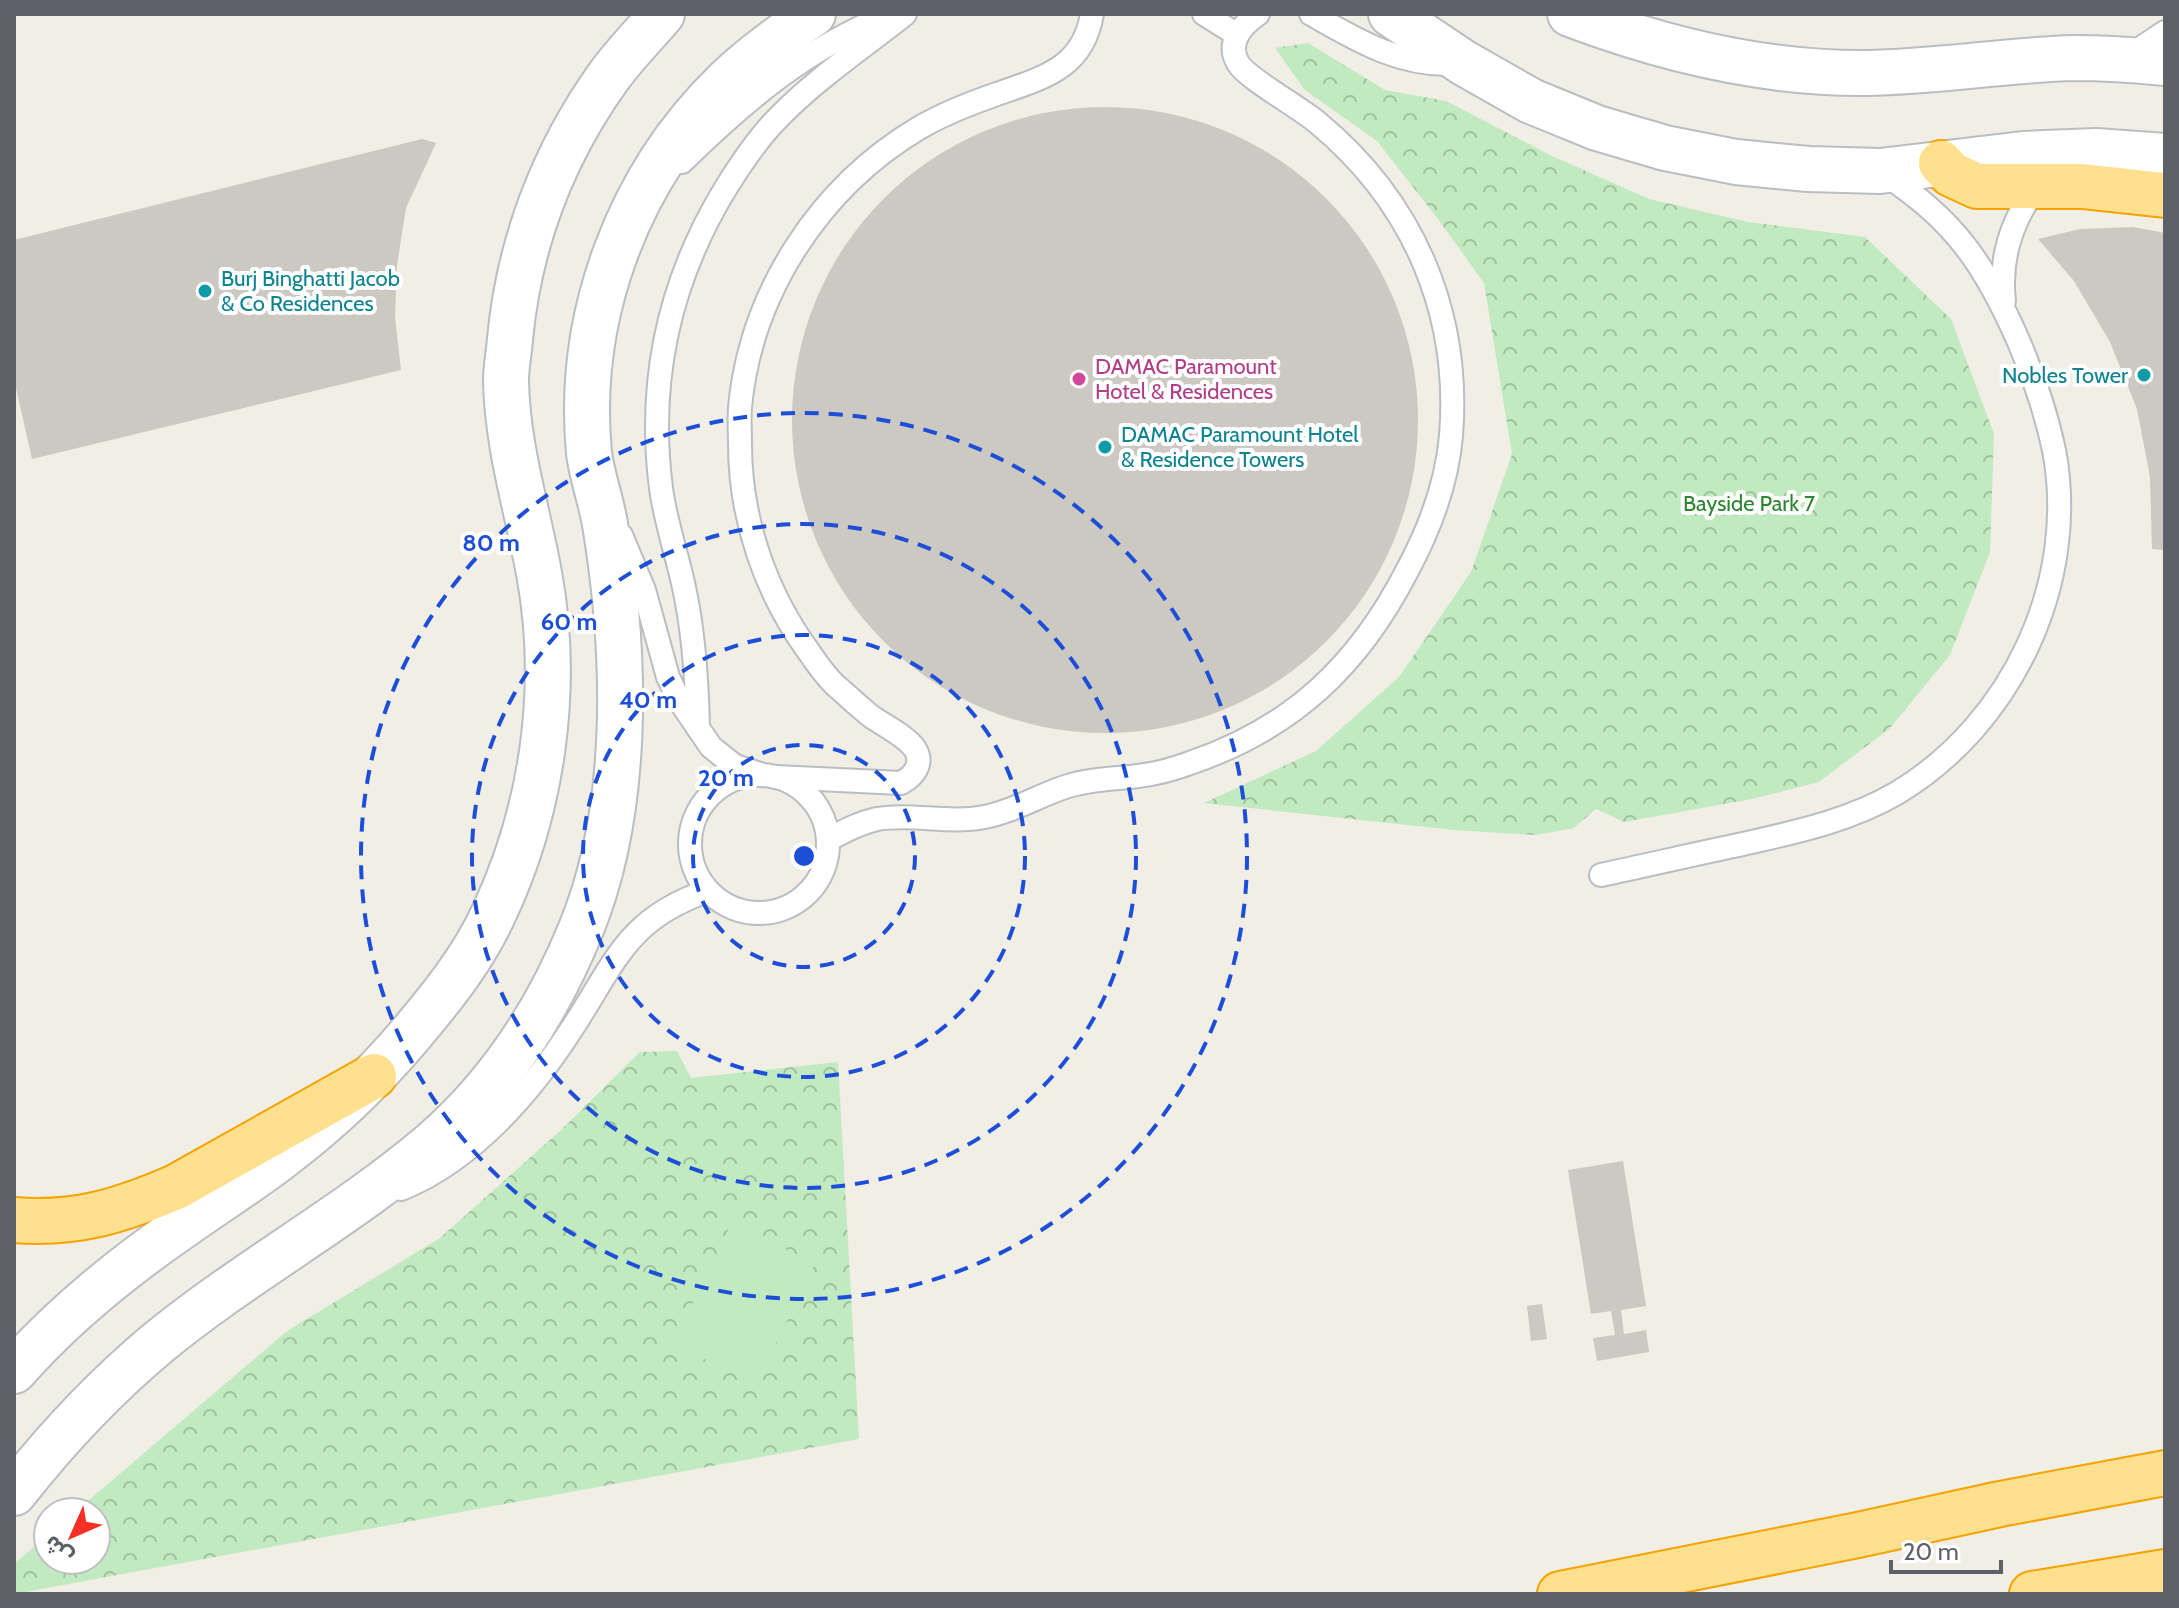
<svg xmlns="http://www.w3.org/2000/svg" width="2179" height="1608" viewBox="0 0 2179 1608" font-family="Cabin,'Noto Sans Arabic',sans-serif">
  <defs>
    <pattern id="forest-crowns" width="20" height="18" patternUnits="userSpaceOnUse" patternTransform="scale(2)"><rect width="20" height="18" fill="#c1eac0"/><path d="M2 6a3 3 0 1 1 6 0M12 15a3 3 0 1 1 6 0" fill="none" stroke="#a0c1a0"/></pattern>
  </defs>
  <rect width="100%" height="100%" fill="#f0eee5"/>
  <g fill="url(#forest-crowns)">
    <path d="M 1308,43 L 1385,90 L 1446,101 L 1552,156 L 1649,199 L 1748,222 L 1865,237 L 1951,319 L 1994,434 L 1990,552 L 1950,655 L 1889,729 L 1819,782 L 1752,799 L 1624,822 L 1596,809 L 1574,828 L 1536,835 L 1454,830 L 1204,803 L 1316,751 L 1399,677 L 1471,572 L 1512,454 L 1484,283 L 1438,219 L 1377,141 L 1305,90 L 1275,48 Z"/>
    <path d="M 677,1051 L 691,1078 L 838,1062 L 859,1439 L 14,1594 L 14,1564 L 48,1535 L 48,1560 L 96,1560 L 96,1512 L 75,1512 L 287,1331 L 440,1238 L 560,1131 L 640,1052 Z"/>
  </g>
  <path fill="#c1eac0" d="M 732,1222 L 815,1264 L 756,1384 L 673,1344 Z"/>
  <g fill="#ccc8c2">
    <circle cx="1105" cy="420" r="313"/>
    <path d="M 422,139 L 436,143 L 406,208 L 397,265 L 395,317 L 401,370 L 32,459 L 14,379 L 14,240 Z"/>
    <path d="M 2133,227 L 2165,233 L 2165,550 L 2152,549 L 2150,477 L 2137,409 L 2110,342 L 2074,281 L 2038,239 L 2080,229 Z"/>
    <path d="M 1623,1161 L 1646,1306 L 1621,1310 L 1624,1334 L 1646,1330 L 1649,1352 L 1597,1361 L 1593,1338 L 1615,1335 L 1611,1311 L 1591,1314 L 1568,1170 Z"/>
    <path d="M 1542,1304 L 1547,1339 L 1531,1341 L 1527,1306 Z"/>
  </g>
  <g fill="none" stroke-linecap="round" stroke-linejoin="round">
    <defs>
      <g id="service">
        <path d="M 1204,14 L 1236,34"/>
        <path d="M 1311,14 C 1355,39 1397,65 1451,64"/>
        <path d="M 2129,56 L 2165,32"/>
        <path d="M 682,162 C 745,100 808,47 891,14"/>
        <path d="M 2004,301 C 1999,258 2012,220 2037,186"/>
        <path d="M 621,535 L 644,590 L 668,677 L 679,700 L 711,747 L 735,766 L 760,774"/>
        <path d="M 698,728 C 697,679 694,631 683,583 C 676,551 665,520 661,488 C 647,379 669,280 727,186 C 742,162 758,138 778,118 C 816,79 862,48 905,14"/>
        <circle cx="759" cy="844" r="69"/>
        <path d="M 776,777 L 901,783 C 914,776 924,764 915,749 C 906,736 885,726 872,717 C 859,707 847,695 835,685 C 825,675 817,664 809,652 C 765,592 740,518 740,444 C 740,432 739,419 740,407 C 751,292 820,187 919,128 C 943,114 971,103 997,94 C 1042,78 1083,69 1092,14"/>
        <path d="M 828,840 C 844,831 859,823 877,819 C 912,813 948,824 984,817 C 1012,812 1038,796 1065,787 C 1089,779 1114,779 1138,776 C 1155,774 1174,769 1190,763 C 1293,728 1359,665 1408,569 C 1430,528 1447,482 1451,436 C 1461,312 1413,202 1318,123 C 1301,108 1246,78 1238,63 C 1226,43 1241,26 1258,14"/>
        <path d="M 1601,875 C 1648,865 1695,854 1743,844 C 1796,832 1849,821 1897,793 C 2012,724 2079,582 2054,450 C 2046,412 2033,375 2018,340 C 1985,265 1954,219 1884,174"/>
        <path d="M 401,1189 C 473,1160 532,1091 573,1027 C 616,961 627,919 707,891"/>
      </g>
      <g id="tertiary">
        <path d="M 1391,14 L 1464,63 L 1531,101 L 1597,128 L 1665,148 L 1736,162 L 1808,169 L 1880,171 L 2023,154 L 2096,151 L 2165,156"/>
        <path d="M 1570,14 C 1665,50 1766,74 1867,73 C 1936,72 2005,60 2074,58 C 2105,58 2135,60 2165,63"/>
        <path d="M 14,1371 C 64,1314 124,1266 187,1223 C 218,1201 250,1181 280,1158 C 329,1121 371,1081 410,1035 C 442,997 472,960 493,915 C 543,810 560,687 539,573 C 527,508 507,446 506,380 C 506,367 509,353 510,339 C 519,244 553,154 609,76 C 625,54 645,34 662,14"/>
        <path d="M 14,1493 C 57,1438 105,1387 159,1342 C 246,1271 346,1217 432,1144 C 499,1086 548,1010 581,929 C 631,807 626,652 605,524 C 601,500 592,477 589,453 C 576,316 628,177 727,81 C 753,56 783,35 813,14"/>
      </g>
      <g id="motorway">
        <path d="M 1941,163 L 1951,174 L 1977,186 L 2082,186 L 2165,195"/>
        <path d="M 14,1220 C 76,1225 120,1211 176,1187 L 374,1076"/>
        <path d="M 1560,1594 L 1858,1535 L 2000,1504 L 2165,1473"/>
        <path d="M 2032,1594 L 2165,1572"/>
      </g>
    </defs>
    <use href="#service" stroke="#babdc2" stroke-width="26"/>
    <use href="#tertiary" stroke="#babdc2" stroke-width="48"/>
    <use href="#motorway" stroke="#f6a300" stroke-width="48"/>
    <use href="#service" stroke="#fff" stroke-width="22"/>
    <use href="#tertiary" stroke="#fff" stroke-width="44"/>
    <use href="#motorway" stroke="#ffe08e" stroke-width="44"/>
  </g>
  <g fill="none" stroke="#1d4ed8" stroke-width="4" stroke-dasharray="14 10">
    <circle cx="804" cy="856" r="111"/>
    <circle cx="804" cy="856" r="221"/>
    <circle cx="804" cy="856" r="332"/>
    <circle cx="804" cy="856" r="443"/>
  </g>
  <g fill="#0f9aa8" stroke="#fff" stroke-width="3">
    <circle cx="205" cy="291" r="8"/>
    <circle cx="2144" cy="375" r="8"/>
    <circle cx="1105" cy="447" r="8"/>
  </g>
  <circle fill="#d1479c" stroke="#fff" stroke-width="3" cx="1079" cy="379" r="8"/>
  <g text-anchor="middle" stroke-width="8" stroke-linejoin="round" paint-order="stroke">
    <g font-size="22" fill="#0d838f" stroke="#fff" text-anchor="start">
      <text x="221" y="286">Burj Binghatti Jacob<tspan x="221" dy="25">&amp; Co Residences</tspan></text>
      <text x="2128" y="383" text-anchor="end">Nobles Tower</text>
      <text x="1121" y="442">DAMAC Paramount Hotel<tspan x="1121" dy="25">&amp; Residence Towers</tspan></text>
    </g>
    <g font-size="22" fill="#b23c85" stroke="#fff" text-anchor="start">
      <text x="1095" y="374">DAMAC Paramount<tspan x="1095" dy="25">Hotel &amp; Residences</tspan></text>
    </g>
    <g font-size="22" fill="#2d8530" stroke="#fff">
      <text x="1749" y="511">Bayside Park 7</text>
    </g>
  </g>
  <circle cx="804" cy="856" r="12" fill="#1d4ed8" stroke="#fff" stroke-width="4"/>
  <g font-size="24" text-anchor="middle" font-weight="bold" fill="#1d4ed8" stroke="#fff" stroke-width="8" stroke-linejoin="round" paint-order="stroke">
    <text x="491" y="551">80 m</text>
    <text x="569" y="630">60 m</text>
    <text x="648" y="708">40 m</text>
    <text x="726" y="786">20 m</text>
  </g>
  <rect width="2179" height="1608" fill="none" stroke="#5d6167" stroke-width="32"/>
  <g transform="translate(72 1536) rotate(225)"><circle r="38" fill="#ffffff" stroke="#bec0c2" stroke-width="2"/>
  <path d="M0-6L14 30L0 20L-14 30Z" fill="#f82f24"/>
  <text y="-12" font-size="22" font-weight="bold" text-anchor="middle" fill="#5d6167">ش</text>
  </g>
  <path d="M1891 1560v12h110v-12" fill="none" stroke="#5d6167" stroke-width="4"/>
  <text x="1903" y="1560" font-size="24" fill="#5d6167" stroke="#ffffff" stroke-width="6" paint-order="stroke">20 m</text>
</svg>
